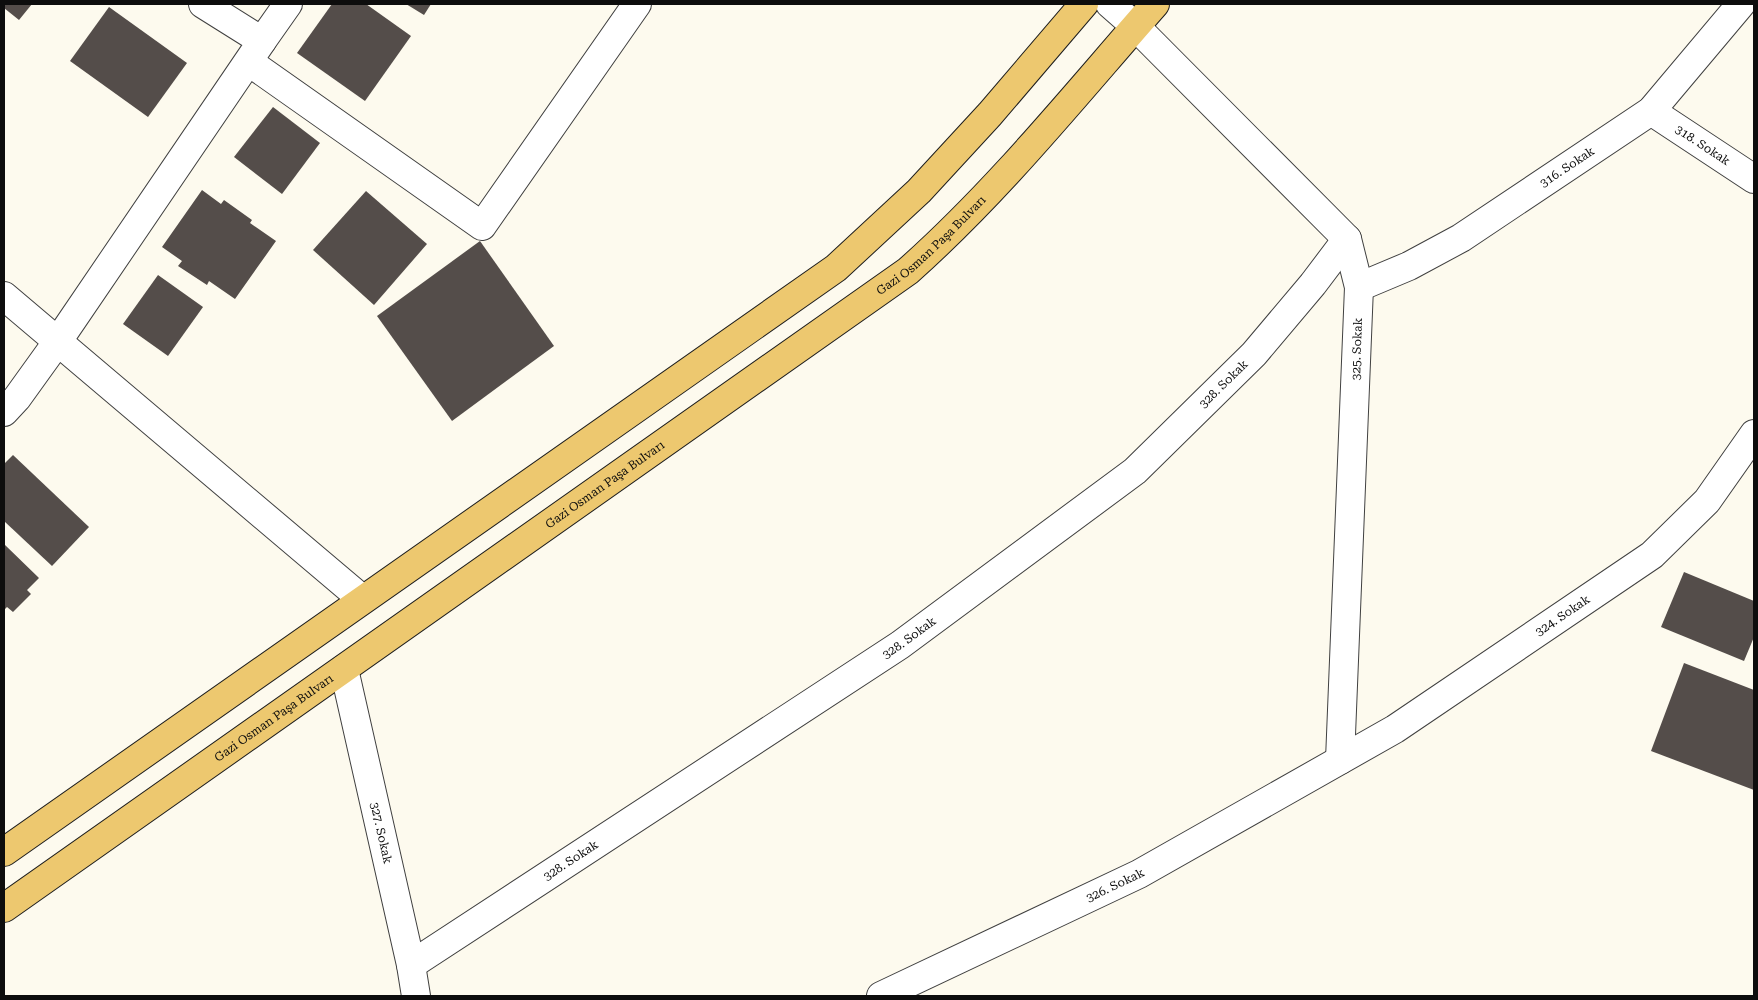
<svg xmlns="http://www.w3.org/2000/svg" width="1758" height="1000" viewBox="0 0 1758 1000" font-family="'Roboto Serif',serif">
  <rect width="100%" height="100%" fill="#fdfaee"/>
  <g fill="#544d4a">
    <path d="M 4,4 L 32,4 L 19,20 L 4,8 Z"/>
    <path d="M 332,4 L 366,4 L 411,36 L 365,101 L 297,53 Z"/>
    <path d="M 406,4 L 431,4 L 424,15 Z"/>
    <path d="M 109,7 L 187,63 L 148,117 L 70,61 Z"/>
    <path d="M 273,107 L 320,143 L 282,194 L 234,157 Z"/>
    <path d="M 202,190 L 221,204 L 224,200 L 252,220 L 250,223 L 276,241 L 235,299 L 209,281 L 207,285 L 178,266 L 182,261 L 162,247 Z"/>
    <path d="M 366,191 L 427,244 L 374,305 L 313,250 Z"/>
    <path d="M 480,241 L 554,346 L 452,421 L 377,316 Z"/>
    <path d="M 158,275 L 203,307 L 168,356 L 123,324 Z"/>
    <path d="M 13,455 L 89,527 L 52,566 L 4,521 L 4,464 Z"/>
    <path d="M 4,544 L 39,578 L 27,590 L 31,594 L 13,612 L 7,607 L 4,610 Z"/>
    <path d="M 1684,572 L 1754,601 L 1754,637 L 1744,661 L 1661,627 Z"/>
    <path d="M 1684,663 L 1754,690 L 1754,790 L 1651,751 Z"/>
  </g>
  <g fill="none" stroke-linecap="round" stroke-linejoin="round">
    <defs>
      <g id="minor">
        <path d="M 1110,4 L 1135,26 L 1347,239 L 1359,287 L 1340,760"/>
        <path d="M 262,41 L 288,4"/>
        <path d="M 249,62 L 482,226 L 637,4"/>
        <path id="s1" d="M 1651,111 L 1754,179"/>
        <path id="s2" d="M 1359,287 L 1409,266 L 1461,238 L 1651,111 L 1741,4"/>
        <path d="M 4,296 L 362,599"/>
        <path d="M 4,412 L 17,398 L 58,341 L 262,41 L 203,4"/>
        <path id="s3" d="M 344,669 L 411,965 L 416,996"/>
        <path id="s4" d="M 411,965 L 900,645 L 1135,471 L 1254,354 L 1313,284 L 1347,239"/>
        <path id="s5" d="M 881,996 L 1139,874 L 1395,729 L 1652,555 L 1707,501 L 1754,434"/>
      </g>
      <g id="major">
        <path d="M 4,852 L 836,268 L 919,191 L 990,114 L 1084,4"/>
        <path id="s6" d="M 4,908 L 908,271 C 999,190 1075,95 1155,4"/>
      </g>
    </defs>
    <use href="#minor" stroke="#404040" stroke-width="30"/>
    <use href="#major" stroke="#1e1e1e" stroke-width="30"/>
    <use href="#minor" stroke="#fff" stroke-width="28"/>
    <use href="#major" stroke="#edc86f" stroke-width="28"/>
  </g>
  <g text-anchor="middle" stroke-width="5" stroke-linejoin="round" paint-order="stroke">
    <g font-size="12" fill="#0d0d0d" stroke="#fff">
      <text dy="4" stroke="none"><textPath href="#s1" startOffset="62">318. Sokak</textPath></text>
      <text dy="4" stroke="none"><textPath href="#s2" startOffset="241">316. Sokak</textPath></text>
      <text dy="4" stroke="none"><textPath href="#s6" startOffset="1140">Gazi Osman Paşa Bulvarı</textPath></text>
      <text transform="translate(1357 349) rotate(-88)" y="4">325. Sokak</text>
      <text dy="4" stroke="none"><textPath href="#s4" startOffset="1001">328. Sokak</textPath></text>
      <text dy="4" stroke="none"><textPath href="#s6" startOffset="735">Gazi Osman Paşa Bulvarı</textPath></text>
      <text dy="4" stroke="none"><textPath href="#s5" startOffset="782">324. Sokak</textPath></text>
      <text dy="4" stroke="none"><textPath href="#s4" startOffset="596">328. Sokak</textPath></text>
      <text dy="4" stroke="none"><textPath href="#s6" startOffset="330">Gazi Osman Paşa Bulvarı</textPath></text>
      <text dy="4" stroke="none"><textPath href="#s3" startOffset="168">327. Sokak</textPath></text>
      <text dy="4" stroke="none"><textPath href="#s4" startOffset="191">328. Sokak</textPath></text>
      <text dy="4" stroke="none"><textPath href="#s5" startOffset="259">326. Sokak</textPath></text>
    </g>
  </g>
  <rect width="1758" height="1000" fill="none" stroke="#0d0d0d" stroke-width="10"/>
</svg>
